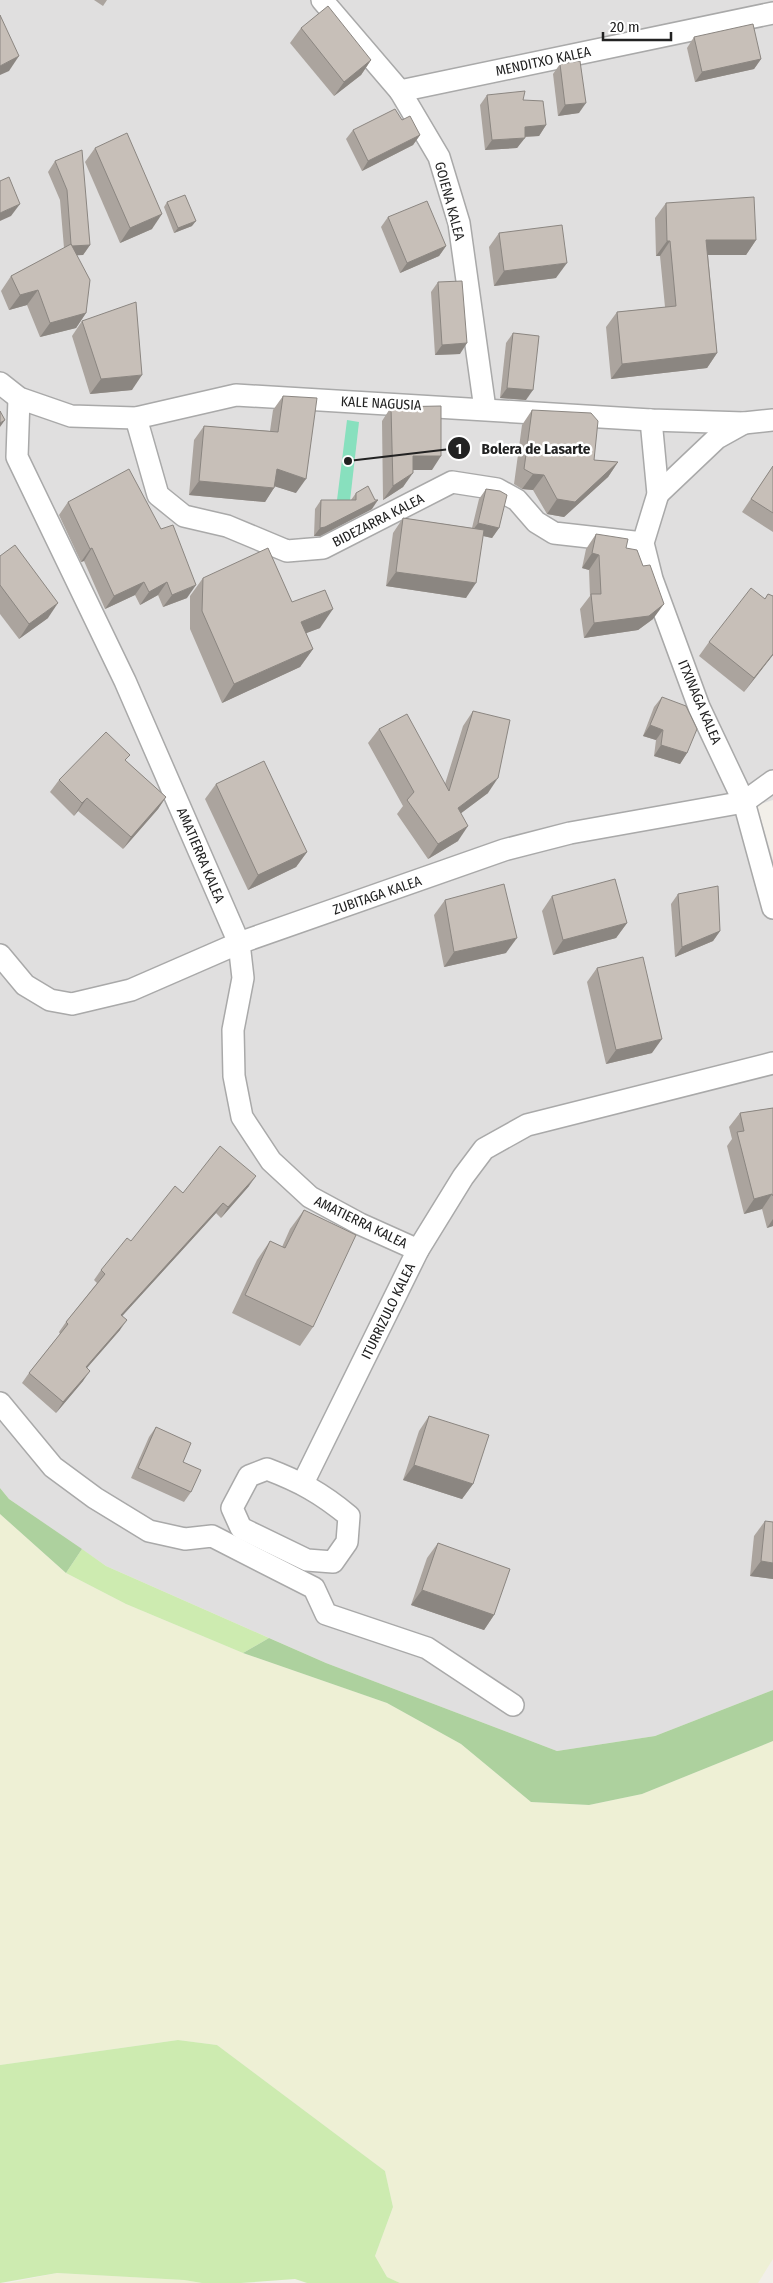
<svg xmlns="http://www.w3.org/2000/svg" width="773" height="2283" viewBox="0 0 773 2283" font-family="'Fira Sans Condensed',sans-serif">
  <rect width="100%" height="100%" fill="#f2efe9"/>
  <path fill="#e0dfdf" d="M 0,0 L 773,0 L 773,800 L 757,805 L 773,860 L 773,1690 L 655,1736 L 557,1751 L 326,1663 L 106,1566 L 9,1499 L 0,1488 Z"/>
  <g fill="#eef0d5">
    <path d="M 0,1514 L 66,1573 L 126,1604 L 243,1653 L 387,1703 L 461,1744 L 531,1802 L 589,1805 L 642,1794 L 773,1741 L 773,2259 L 758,2283 L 400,2283 L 387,2277 L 375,2256 L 393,2207 L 385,2171 L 217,2045 L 178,2040 L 0,2065 Z"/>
    <path d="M 57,2273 L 184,2280 L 202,2283 L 9,2283 Z"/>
  </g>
  <g fill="#cdebb0">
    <path d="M 82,1549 L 106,1566 L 269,1638 L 243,1653 L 126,1604 L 66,1573 Z"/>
    <path d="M 178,2040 L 217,2045 L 385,2171 L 393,2207 L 375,2256 L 387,2277 L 400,2283 L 307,2283 L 295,2279 L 241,2283 L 202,2283 L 184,2280 L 57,2273 L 0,2283 L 0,2065 Z"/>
  </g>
  <g fill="#add19e">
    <path d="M 0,1488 L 9,1499 L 82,1549 L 66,1573 L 0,1514 Z"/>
    <path d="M 269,1638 L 326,1663 L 557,1751 L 655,1736 L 773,1690 L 773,1741 L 642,1794 L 589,1805 L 531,1802 L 461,1744 L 387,1703 L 243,1653 Z"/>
  </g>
  <path fill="#88e0be" d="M 347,420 L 359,422 L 350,501 L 337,500 Z"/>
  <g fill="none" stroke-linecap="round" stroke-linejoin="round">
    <defs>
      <g id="street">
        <path d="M 322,0 L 400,91 L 439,157 L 459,223 L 485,409"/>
        <path d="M 400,91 L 773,13"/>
        <path d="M 0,383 L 19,398 L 71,416 L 136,418 L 236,395 L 651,420 L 744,423 L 773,420"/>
        <path d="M 19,398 L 17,457 L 125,681 L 239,943 L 243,978 L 233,1030 L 234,1076 L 242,1117 L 271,1161 L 310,1197 L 360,1224 L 418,1250"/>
        <path d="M 136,418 L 158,495 L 184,516 L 227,526 L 287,551 L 323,548 L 452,482 L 497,489 L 517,500 L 536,522 L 554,533 L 643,543"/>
        <path d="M 651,420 L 658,494 L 643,543 L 652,579 L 699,707 L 744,802 L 773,908"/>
        <path d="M 658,494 L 717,438 L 744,423"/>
        <path d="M 0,955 L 25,985 L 50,1000 L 72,1004 L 131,990 L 239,943 L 504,850 L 570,833 L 744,802 L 773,781"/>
        <path d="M 0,1403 L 53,1467 L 95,1498 L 149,1531 L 185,1539 L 212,1536 L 314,1588 L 326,1614 L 427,1648 L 513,1705"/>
        <path d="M 267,1469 C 301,1482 321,1493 349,1516 L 347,1542 L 333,1562 L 307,1560 L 241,1528 L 232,1508 L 249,1476 Z"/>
        <path d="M 303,1483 L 418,1250 L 463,1177 L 484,1149 L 527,1125 L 773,1063"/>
      </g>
    </defs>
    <use href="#street" stroke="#a9a9a9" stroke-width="24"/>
    <use href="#street" stroke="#fff" stroke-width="21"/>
  </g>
  <g fill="#aba49e">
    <path d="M 94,0 L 107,0 L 103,6 Z"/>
    <path d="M 301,28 L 371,60 L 361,75 L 334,96 L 290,43 Z"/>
    <path d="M 694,37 L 761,59 L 754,69 L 695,82 L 687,48 Z"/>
    <path d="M 560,64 L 579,113 L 558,116 L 553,74 Z"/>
    <path d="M 487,95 L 523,100 L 546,125 L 539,136 L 525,137 L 517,148 L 485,150 L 480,105 Z"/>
    <path d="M 353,130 L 420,135 L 413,145 L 362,171 L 346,139 Z"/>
    <path d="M 95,148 L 152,229 L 120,243 L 85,162 Z"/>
    <path d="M 55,161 L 90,245 L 83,255 L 77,255 L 86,313 L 76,328 L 40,337 L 27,305 L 9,310 L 1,291 L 11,276 L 64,248 L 60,200 L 48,172 Z"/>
    <path d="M 167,202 L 192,226 L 174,233 L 164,207 Z"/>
    <path d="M 666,203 L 756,240 L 746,255 L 708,255 L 717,353 L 707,368 L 611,379 L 606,327 L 617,312 L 665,307 L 660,256 L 656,256 L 655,218 Z"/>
    <path d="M 388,217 L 446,246 L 439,256 L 400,273 L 381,227 Z"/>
    <path d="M 499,233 L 556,278 L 494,286 L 489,247 Z"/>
    <path d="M 438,282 L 460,354 L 435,355 L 431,292 Z"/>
    <path d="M 82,321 L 132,390 L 90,394 L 72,336 Z"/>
    <path d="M 513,333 L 526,400 L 500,398 L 506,343 Z"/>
    <path d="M 283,396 L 296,493 L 275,486 L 265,502 L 189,495 L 194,440 L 204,426 L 270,431 L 273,410 Z"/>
    <path d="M 391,407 L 432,470 L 413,470 L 403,487 L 383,500 L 382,421 Z"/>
    <path d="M 532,410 L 594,460 L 618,462 L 608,477 L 564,517 L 547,514 L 533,490 L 522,489 L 514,484 L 522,425 Z"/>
    <path d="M 773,466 L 773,532 L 742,512 Z"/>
    <path d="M 486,489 L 499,528 L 492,538 L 483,536 L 466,598 L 386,586 L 393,533 L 403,518 L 472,528 L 479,499 Z"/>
    <path d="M 356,493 L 372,509 L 320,536 L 314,536 L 315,509 L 321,500 L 351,500 Z"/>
    <path d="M 68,502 L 187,598 L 163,607 L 158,595 L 140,605 L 135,595 L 105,609 L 84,561 L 81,562 L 59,515 Z"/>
    <path d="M 596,534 L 626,548 L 653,619 L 638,630 L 584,638 L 580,609 L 590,596 L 589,570 L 582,568 L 586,549 Z"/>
    <path d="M 0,556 L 48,618 L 19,639 L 0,614 Z"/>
    <path d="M 203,578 L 292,602 L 320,628 L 306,633 L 313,649 L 300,667 L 222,703 L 190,629 L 190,596 Z"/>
    <path d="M 768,594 L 773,596 L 773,655 L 744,692 L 699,656 L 709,642 L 765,599 Z"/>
    <path d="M 662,697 L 687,753 L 680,764 L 654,756 L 656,740 L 643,736 L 654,707 Z"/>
    <path d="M 473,711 L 488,793 L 461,813 L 458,841 L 428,859 L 397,814 L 403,806 L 368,743 L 379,729 L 445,784 L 463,726 Z"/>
    <path d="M 126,761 L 166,797 L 158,809 L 123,849 L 78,811 L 74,816 L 50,792 L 59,780 Z"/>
    <path d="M 216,784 L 307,852 L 296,867 L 248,890 L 205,799 Z"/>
    <path d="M 678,894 L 720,931 L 713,941 L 675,957 L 671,904 Z"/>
    <path d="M 552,896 L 627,923 L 616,938 L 553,955 L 542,911 Z"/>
    <path d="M 445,900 L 506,953 L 444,967 L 434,915 Z"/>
    <path d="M 597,968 L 652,1053 L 606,1064 L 587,982 Z"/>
    <path d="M 773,1108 L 773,1226 L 767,1228 L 762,1209 L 744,1214 L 727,1146 L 732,1139 L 729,1127 L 740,1113 Z"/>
    <path d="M 249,1186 L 221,1218 L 216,1213 L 122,1316 L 120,1330 L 87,1368 L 83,1381 L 56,1413 L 22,1383 L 29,1373 L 60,1334 L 59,1332 L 66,1322 L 97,1283 L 94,1280 L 101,1270 L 183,1193 Z"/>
    <path d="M 304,1210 L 313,1327 L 300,1346 L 232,1313 L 257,1260 L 270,1241 L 282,1247 L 290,1229 Z"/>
    <path d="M 429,1416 L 473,1484 L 462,1499 L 403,1480 L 419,1431 Z"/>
    <path d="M 156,1427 L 183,1462 L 191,1492 L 184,1502 L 131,1478 L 149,1437 Z"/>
    <path d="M 765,1521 L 773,1579 L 750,1576 L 754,1536 Z"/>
    <path d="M 438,1543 L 494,1615 L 484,1630 L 411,1605 L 427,1558 Z"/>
  </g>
  <g fill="#8b8681">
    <path d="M 19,56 L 9,71 L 0,75 L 0,66 Z"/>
    <path d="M 761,59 L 754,69 L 695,82 L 702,72 Z"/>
    <path d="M 371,60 L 361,75 L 334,96 L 344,82 Z"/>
    <path d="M 586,103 L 579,113 L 558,116 L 565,105 Z"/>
    <path d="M 546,125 L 539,136 L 518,137 L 525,127 Z"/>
    <path d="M 420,135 L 413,145 L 362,171 L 368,161 Z"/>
    <path d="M 525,138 L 517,148 L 485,150 L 492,140 Z"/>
    <path d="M 20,204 L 11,216 L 0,221 L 0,213 Z"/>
    <path d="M 162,214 L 152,229 L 120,243 L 130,228 Z"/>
    <path d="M 196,221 L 192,226 L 174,233 L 178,228 Z"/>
    <path d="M 706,240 L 756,240 L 746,255 L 696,255 Z"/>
    <path d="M 667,241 L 670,241 L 660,256 L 656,256 Z"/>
    <path d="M 90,245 L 83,255 L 64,256 L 71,246 Z"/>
    <path d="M 446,246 L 439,256 L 400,273 L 407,263 Z"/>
    <path d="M 567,263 L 556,278 L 494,286 L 504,271 Z"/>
    <path d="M 38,290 L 27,305 L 9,310 L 20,295 Z"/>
    <path d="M 86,313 L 76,328 L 40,337 L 50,323 Z"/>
    <path d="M 467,343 L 460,354 L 435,355 L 442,345 Z"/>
    <path d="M 717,353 L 707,368 L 611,379 L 622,364 Z"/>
    <path d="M 142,375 L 132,390 L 90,394 L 101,379 Z"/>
    <path d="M 507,388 L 533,390 L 526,400 L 500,398 Z"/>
    <path d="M 5,420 L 0,427 L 0,423 Z"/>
    <path d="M 413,456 L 441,456 L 432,470 L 403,470 Z"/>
    <path d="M 618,462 L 608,477 L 564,517 L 547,514 L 557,499 Z"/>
    <path d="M 277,469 L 306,479 L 296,493 L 267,484 Z"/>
    <path d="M 413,473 L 403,487 L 383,500 L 393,486 Z"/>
    <path d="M 533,474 L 544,475 L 533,490 L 522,489 Z"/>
    <path d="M 199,481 L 274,488 L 265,502 L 189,495 Z"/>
    <path d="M 378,500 L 372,509 L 320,536 L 314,536 L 320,528 Z"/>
    <path d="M 478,523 L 499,528 L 492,538 L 471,533 Z"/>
    <path d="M 92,548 L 84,561 L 81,562 L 90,549 Z"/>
    <path d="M 592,553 L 599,555 L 589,570 L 582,568 Z"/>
    <path d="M 396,572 L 476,583 L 466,598 L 386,586 Z"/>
    <path d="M 144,582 L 135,595 L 105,609 L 114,596 Z"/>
    <path d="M 167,582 L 158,595 L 140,605 L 149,592 Z"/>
    <path d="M 196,585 L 187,598 L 163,607 L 172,595 Z"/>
    <path d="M 58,603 L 48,618 L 19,639 L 29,624 Z"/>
    <path d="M 664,604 L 653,619 L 638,630 L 584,638 L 594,623 Z"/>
    <path d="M 333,609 L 320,628 L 288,640 L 301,622 Z"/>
    <path d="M 313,649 L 300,667 L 222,703 L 234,684 Z"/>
    <path d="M 773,654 L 773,655 L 744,692 L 754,678 Z"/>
    <path d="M 650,725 L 663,730 L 656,740 L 643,736 Z"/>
    <path d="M 661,745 L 687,753 L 680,764 L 654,756 Z"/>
    <path d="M 498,778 L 488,793 L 448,823 L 458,808 Z"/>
    <path d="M 166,797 L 158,809 L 123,849 L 131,837 Z"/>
    <path d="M 87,798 L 78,811 L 74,816 L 82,803 Z"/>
    <path d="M 468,826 L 458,841 L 428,859 L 438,844 Z"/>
    <path d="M 307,852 L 296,867 L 248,890 L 258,875 Z"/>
    <path d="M 627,923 L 616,938 L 553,955 L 563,940 Z"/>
    <path d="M 720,931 L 713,941 L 675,957 L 682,947 Z"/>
    <path d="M 517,938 L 506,953 L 444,967 L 454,952 Z"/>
    <path d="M 662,1039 L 652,1053 L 606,1064 L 616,1050 Z"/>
    <path d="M 256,1176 L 249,1186 L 221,1218 L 228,1207 Z"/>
    <path d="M 772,1194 L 762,1209 L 744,1214 L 754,1199 Z"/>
    <path d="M 223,1203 L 216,1213 L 114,1325 L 121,1315 Z"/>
    <path d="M 773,1219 L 773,1226 L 767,1228 Z"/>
    <path d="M 127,1320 L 120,1330 L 79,1377 L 86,1367 Z"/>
    <path d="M 90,1371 L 83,1381 L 56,1413 L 63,1402 Z"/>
    <path d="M 414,1465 L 473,1484 L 462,1499 L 403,1480 Z"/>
    <path d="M 761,1561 L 773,1563 L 773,1579 L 750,1576 Z"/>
    <path d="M 422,1590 L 494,1615 L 484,1630 L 411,1605 Z"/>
  </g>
  <g fill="#c7bfb8" stroke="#8b8681">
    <path d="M 328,6 L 371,60 L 344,82 L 301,28 Z"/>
    <path d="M 0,15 L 19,56 L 0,66 Z"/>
    <path d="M 753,24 L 761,59 L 702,72 L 694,37 Z"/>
    <path d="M 580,61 L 586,103 L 565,105 L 560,64 Z"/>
    <path d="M 525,91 L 523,100 L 543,101 L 546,125 L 525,127 L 525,138 L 492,140 L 487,95 Z"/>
    <path d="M 395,109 L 402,120 L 410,116 L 420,135 L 368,161 L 353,130 Z"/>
    <path d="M 127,133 L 162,214 L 130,228 L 95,148 Z"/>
    <path d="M 82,150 L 90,245 L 72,246 L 71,244 L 67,190 L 55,161 Z"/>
    <path d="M 9,177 L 20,204 L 0,213 L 0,181 Z"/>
    <path d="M 185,195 L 196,221 L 178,228 L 167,202 Z"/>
    <path d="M 754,197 L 756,240 L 706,240 L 717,353 L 622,364 L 617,312 L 676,306 L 670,241 L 667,241 L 666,203 Z"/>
    <path d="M 427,201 L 446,246 L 407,263 L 388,217 Z"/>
    <path d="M 562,225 L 567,263 L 504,271 L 499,233 Z"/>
    <path d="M 71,244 L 90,280 L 86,313 L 50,323 L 38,290 L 20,295 L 11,276 Z"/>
    <path d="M 462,281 L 467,343 L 442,345 L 438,282 Z"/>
    <path d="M 136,302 L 142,375 L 101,379 L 82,321 Z"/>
    <path d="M 513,333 L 539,336 L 533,390 L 507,388 Z"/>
    <path d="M 283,396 L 317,398 L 306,479 L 277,469 L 274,488 L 199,481 L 204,426 L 278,432 Z"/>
    <path d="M 441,406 L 441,456 L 413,456 L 413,473 L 393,486 L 391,407 Z"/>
    <path d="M 532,410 L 591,413 L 598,421 L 594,460 L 618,462 L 575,502 L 557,499 L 544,475 L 533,474 L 524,469 Z"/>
    <path d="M 0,411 L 5,420 L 0,423 Z"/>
    <path d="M 773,466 L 773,513 L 751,499 Z"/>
    <path d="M 129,469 L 161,529 L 173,525 L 196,585 L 172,595 L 167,582 L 149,592 L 144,582 L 114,596 L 92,548 L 90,549 L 68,502 Z"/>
    <path d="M 368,486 L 375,500 L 378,500 L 325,527 L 320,528 L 321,500 L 356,500 L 356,493 Z"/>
    <path d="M 486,489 L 500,491 L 507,495 L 499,528 L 478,523 Z"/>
    <path d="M 403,518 L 484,530 L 476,583 L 396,572 Z"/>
    <path d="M 596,534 L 628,539 L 626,548 L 637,550 L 643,566 L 650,565 L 664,604 L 649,616 L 594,623 L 591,594 L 601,594 L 599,555 L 592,553 Z"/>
    <path d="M 15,545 L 58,603 L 29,624 L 0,585 L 0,556 Z"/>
    <path d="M 268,548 L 292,602 L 325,590 L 333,609 L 301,622 L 313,649 L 234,684 L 202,611 L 203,578 Z"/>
    <path d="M 751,588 L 765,599 L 768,594 L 773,596 L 773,654 L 754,678 L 709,642 Z"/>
    <path d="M 662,697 L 686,706 L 697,729 L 687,753 L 661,745 L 663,730 L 650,725 Z"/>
    <path d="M 473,711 L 510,720 L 498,778 L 458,808 L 468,826 L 438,844 L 407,800 L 414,792 L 379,729 L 407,714 L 449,791 Z"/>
    <path d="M 106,732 L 130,755 L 125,760 L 166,797 L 131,837 L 87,798 L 82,803 L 59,780 Z"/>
    <path d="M 264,761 L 307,852 L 258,875 L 216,784 Z"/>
    <path d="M 615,879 L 627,923 L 563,940 L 552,896 Z"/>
    <path d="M 504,884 L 517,938 L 454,952 L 445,900 Z"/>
    <path d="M 718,886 L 720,931 L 682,947 L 678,894 Z"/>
    <path d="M 643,957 L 662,1039 L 616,1050 L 597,968 Z"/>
    <path d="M 773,1108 L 773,1196 L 772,1194 L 754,1199 L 737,1132 L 744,1131 L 740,1113 Z"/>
    <path d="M 220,1146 L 256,1176 L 228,1207 L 223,1203 L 121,1315 L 127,1320 L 86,1367 L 90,1371 L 63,1402 L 29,1373 L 68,1324 L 66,1322 L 105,1274 L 101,1270 L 127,1238 L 131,1241 L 175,1186 L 183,1193 Z"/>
    <path d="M 304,1210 L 356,1235 L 313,1327 L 245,1295 L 270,1241 L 285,1248 Z"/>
    <path d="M 429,1416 L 489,1435 L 473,1484 L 414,1465 Z"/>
    <path d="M 156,1427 L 191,1443 L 183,1462 L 201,1470 L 191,1492 L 138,1468 Z"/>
    <path d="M 765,1521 L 773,1522 L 773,1563 L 761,1561 Z"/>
    <path d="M 438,1543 L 510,1569 L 494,1615 L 422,1590 Z"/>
  </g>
  <g text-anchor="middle" stroke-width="5" stroke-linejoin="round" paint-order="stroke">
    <g font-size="14" fill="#222" stroke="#fff">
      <text transform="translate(543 61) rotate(-12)" y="5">MENDITXO KALEA</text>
      <text transform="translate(450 201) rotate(75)" y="5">GOIENA KALEA</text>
      <text transform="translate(381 403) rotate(3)" y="5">KALE NAGUSIA</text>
      <text transform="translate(378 520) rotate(-27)" y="5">BIDEZARRA KALEA</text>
      <text transform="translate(700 702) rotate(67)" y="5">ITXINAGA KALEA</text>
      <text transform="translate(201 855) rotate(67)" y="5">AMATIERRA KALEA</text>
      <text transform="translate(377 895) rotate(-19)" y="5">ZUBITAGA KALEA</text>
      <text transform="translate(361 1222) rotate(26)" y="5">AMATIERRA KALEA</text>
      <text transform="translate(388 1311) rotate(-64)" y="5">ITURRIZULO KALEA</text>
    </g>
  </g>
  <path fill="none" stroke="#222" stroke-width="2" d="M348 461L459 448"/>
  <g fill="#222" stroke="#fff" stroke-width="2">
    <circle cx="348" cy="461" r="5"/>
    <circle cx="459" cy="448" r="12"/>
  </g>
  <g font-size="15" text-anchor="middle" font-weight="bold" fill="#fff">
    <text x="459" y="454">1</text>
  </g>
  <g font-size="15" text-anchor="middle" font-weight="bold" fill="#222" stroke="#fff" stroke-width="5" stroke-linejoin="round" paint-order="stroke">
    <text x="536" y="454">Bolera de Lasarte</text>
  </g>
  <path d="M603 32v8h68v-8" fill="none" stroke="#222222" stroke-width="2.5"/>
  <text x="610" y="32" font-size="15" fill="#222222" stroke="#ffffff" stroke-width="4" paint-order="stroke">20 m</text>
</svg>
